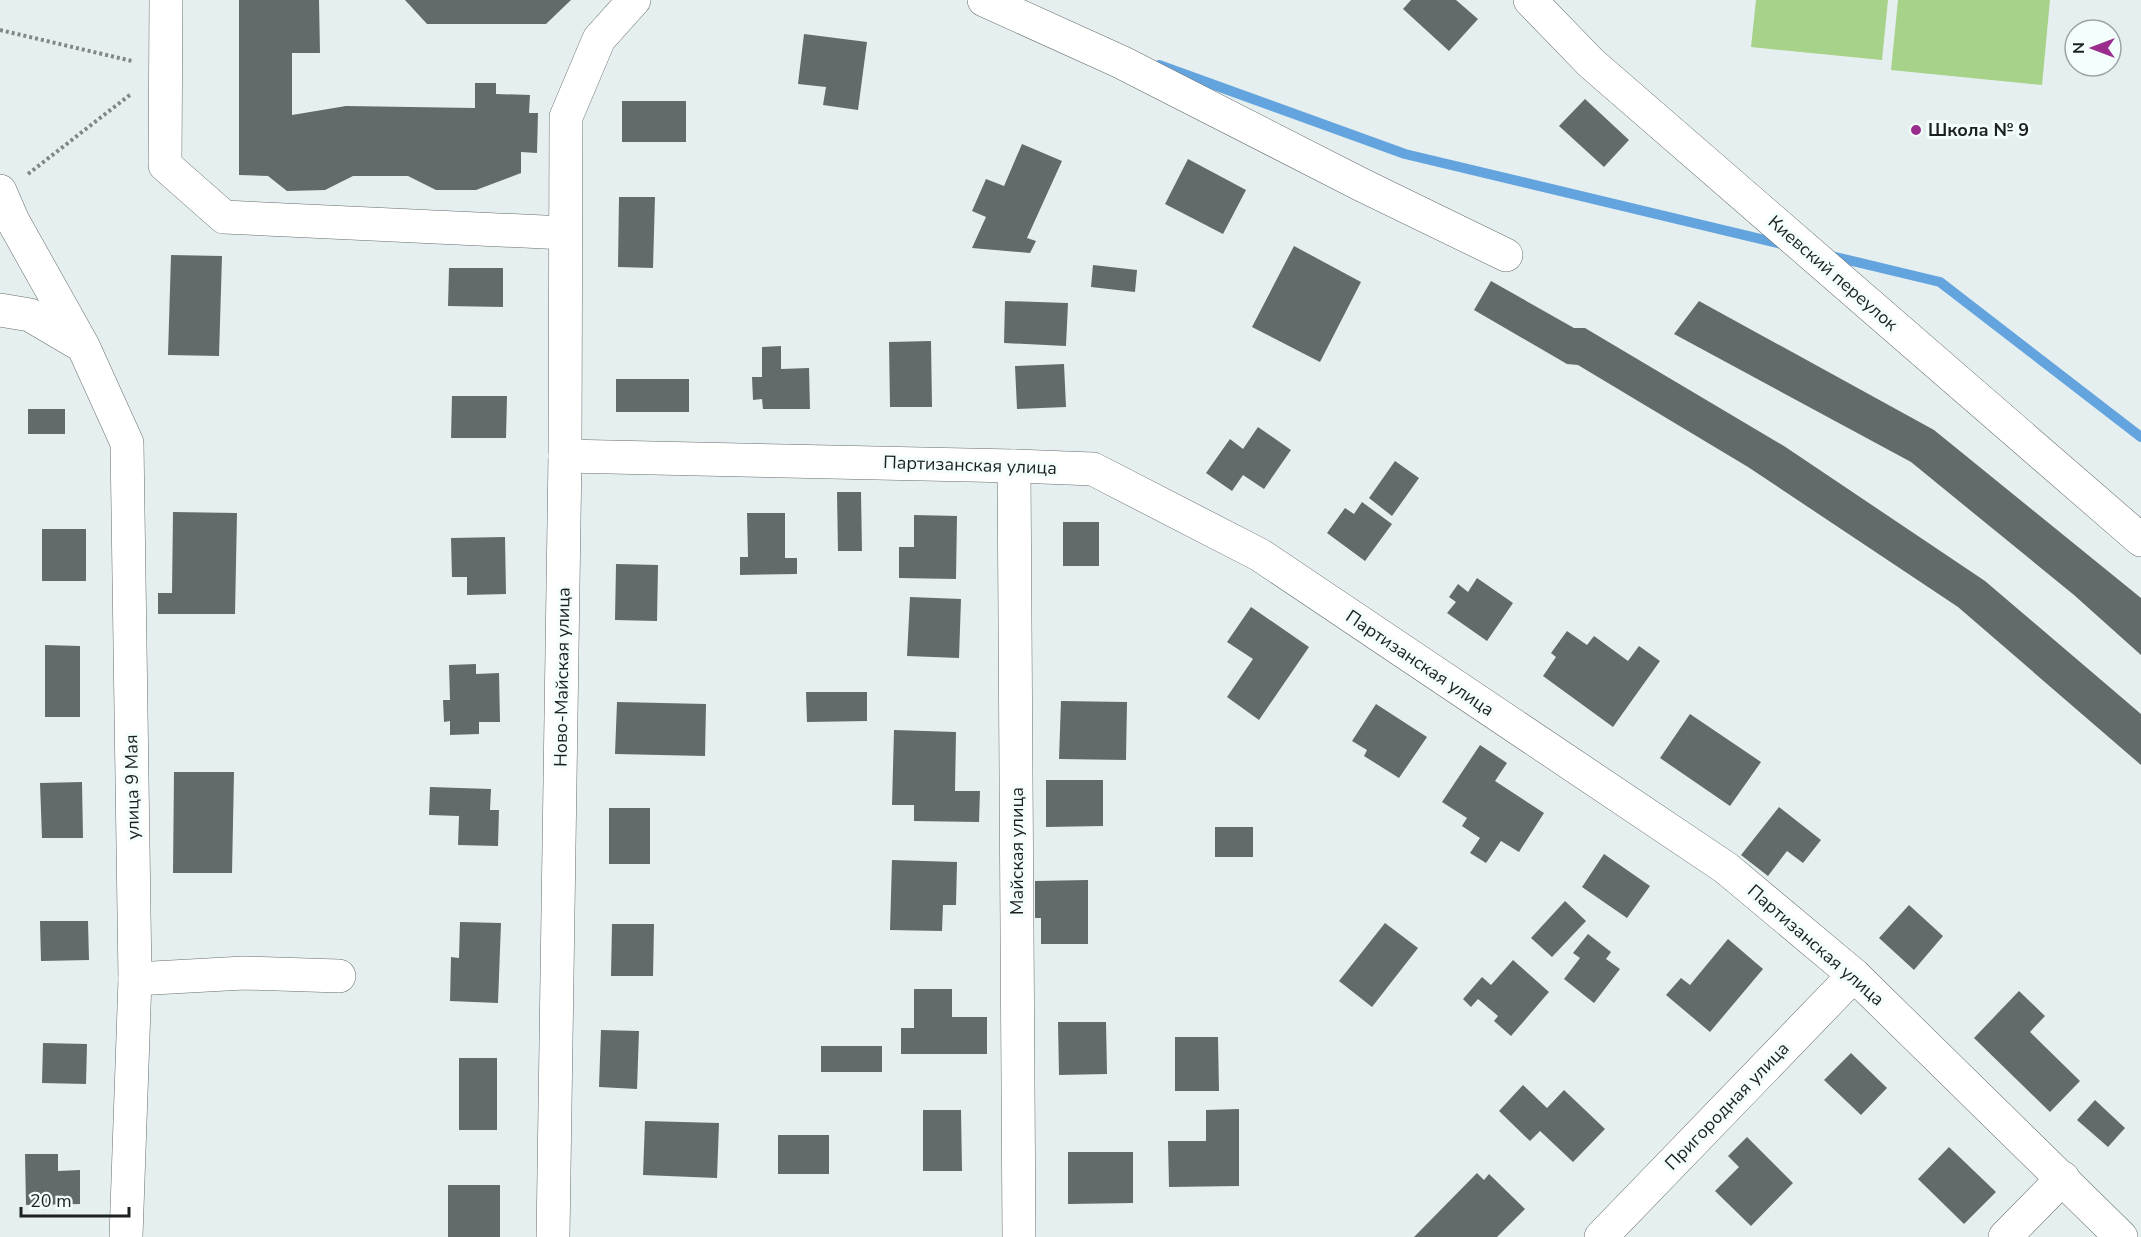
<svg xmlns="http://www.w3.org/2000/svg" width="2141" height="1237" viewBox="0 0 2141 1237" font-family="'Nunito Sans',sans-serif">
  <rect width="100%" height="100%" fill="#e6efef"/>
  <g fill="#a6d289">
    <path d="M 1756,0 L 1888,0 L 1882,60 L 1751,47 Z"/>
    <path d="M 1898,0 L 2050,0 L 2042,85 L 1891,70 Z"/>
  </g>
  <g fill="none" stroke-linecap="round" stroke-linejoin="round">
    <g stroke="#63a4df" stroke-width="10">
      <path d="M 1159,65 L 1405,154 L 1786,245"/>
      <path d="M 1827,255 L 1940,282 L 2141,437"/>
    </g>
  </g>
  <g fill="#636a6c">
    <path d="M 239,0 L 319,0 L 320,53 L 292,53 L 292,115 L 346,106 L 475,108 L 475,83 L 496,83 L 496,94 L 530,95 L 529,113 L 538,113 L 537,153 L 521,152 L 521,173 L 476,190 L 436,190 L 408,176 L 353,176 L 325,190 L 287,191 L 268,176 L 239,175 Z"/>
    <path d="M 405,0 L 571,0 L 546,24 L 427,24 Z"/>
    <path d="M 1411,0 L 1456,0 L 1478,19 L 1449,51 L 1403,9 Z"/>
    <path d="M 804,34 L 867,42 L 858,110 L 823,105 L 826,87 L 798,84 Z"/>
    <path d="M 1585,99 L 1629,140 L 1604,167 L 1559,126 Z"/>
    <rect x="622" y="101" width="64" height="41"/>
    <path d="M 1022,144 L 1062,161 L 1027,238 L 1036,241 L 1030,253 L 972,248 L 986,217 L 972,211 L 986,179 L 1004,186 Z"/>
    <path d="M 1188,159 L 1246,190 L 1223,234 L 1165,204 Z"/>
    <path d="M 619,197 L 655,197 L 653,268 L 618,267 Z"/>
    <path d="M 1294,246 L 1361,282 L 1320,362 L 1252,327 Z"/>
    <path d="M 171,255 L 222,256 L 219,356 L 168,355 Z"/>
    <path d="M 1093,265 L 1137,270 L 1135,292 L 1091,287 Z"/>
    <path d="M 449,268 L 503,268 L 503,307 L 448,306 Z"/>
    <path d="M 1491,281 L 1574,328 L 1585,328 L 1784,446 L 1985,581 L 2141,714 L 2141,765 L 1958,607 L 1748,467 L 1578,365 L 1567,364 L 1474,310 Z"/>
    <path d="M 1005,301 L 1068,303 L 1066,346 L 1004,343 Z"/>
    <path d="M 1699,301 L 1934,430 L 2141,598 L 2141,655 L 2074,595 L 1911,462 L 1674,334 Z"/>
    <path d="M 931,341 L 932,407 L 890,407 L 889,342 Z"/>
    <path d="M 781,346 L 781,369 L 809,368 L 810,409 L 763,409 L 762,399 L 753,400 L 752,377 L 762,377 L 762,347 Z"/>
    <path d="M 1064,364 L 1066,407 L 1017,409 L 1015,366 Z"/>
    <rect x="616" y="379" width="73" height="33"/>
    <path d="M 452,396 L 507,396 L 506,438 L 451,438 Z"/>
    <rect x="28" y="409" width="37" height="25"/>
    <path d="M 1258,427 L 1291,450 L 1264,489 L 1243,475 L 1232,491 L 1206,473 L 1230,439 L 1243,449 Z"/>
    <path d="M 1395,461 L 1419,478 L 1392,516 L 1369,498 Z"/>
    <path d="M 837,492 L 861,492 L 862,551 L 838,551 Z"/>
    <path d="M 1362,502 L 1392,524 L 1365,561 L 1327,533 L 1345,508 L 1354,514 Z"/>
    <path d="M 173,512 L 237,513 L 235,614 L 158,614 L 158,593 L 172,593 Z"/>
    <path d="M 747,513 L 785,513 L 785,558 L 797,558 L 797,574 L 740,575 L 740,557 L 748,557 Z"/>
    <path d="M 914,515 L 957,516 L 956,579 L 899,578 L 899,547 L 914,547 Z"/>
    <rect x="1063" y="522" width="36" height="44"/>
    <rect x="42" y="529" width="44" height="52"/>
    <path d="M 505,537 L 506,594 L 467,595 L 467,577 L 452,577 L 451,538 Z"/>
    <path d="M 616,564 L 658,565 L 657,621 L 615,620 Z"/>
    <path d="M 1477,578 L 1513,603 L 1487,641 L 1447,613 L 1456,602 L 1449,597 L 1458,584 L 1468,592 Z"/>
    <path d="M 910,597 L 961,599 L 959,658 L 907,656 Z"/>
    <path d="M 1251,607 L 1309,647 L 1259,720 L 1227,697 L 1253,659 L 1227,642 Z"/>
    <path d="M 1567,631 L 1587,645 L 1594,636 L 1628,661 L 1639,646 L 1660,661 L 1613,727 L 1543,676 L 1556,657 L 1551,653 Z"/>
    <path d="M 45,645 L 80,646 L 80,717 L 45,717 Z"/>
    <path d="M 476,664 L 476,674 L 499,673 L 500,722 L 479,722 L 479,734 L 450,735 L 450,721 L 444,722 L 443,700 L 450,700 L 449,665 Z"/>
    <path d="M 806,692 L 867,692 L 867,721 L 807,722 Z"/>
    <path d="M 1061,701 L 1127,702 L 1126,760 L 1059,759 Z"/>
    <path d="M 617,702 L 706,704 L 705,756 L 615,754 Z"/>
    <path d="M 1376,704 L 1427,737 L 1399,778 L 1364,756 L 1367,750 L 1352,741 Z"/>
    <path d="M 1690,714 L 1761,762 L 1730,806 L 1660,758 Z"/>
    <path d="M 894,730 L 956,732 L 955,791 L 980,791 L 979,822 L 914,821 L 914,805 L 892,805 Z"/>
    <path d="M 1480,745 L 1507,763 L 1495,781 L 1544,813 L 1519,852 L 1501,841 L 1486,863 L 1470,853 L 1480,838 L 1462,826 L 1467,818 L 1442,802 Z"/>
    <path d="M 174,772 L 234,772 L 232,873 L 173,873 Z"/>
    <path d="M 1046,780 L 1103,780 L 1103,826 L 1046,827 Z"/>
    <path d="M 82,782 L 83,838 L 42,838 L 40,783 Z"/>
    <path d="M 430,787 L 491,789 L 490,810 L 499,810 L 498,846 L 458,845 L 459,816 L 429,815 Z"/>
    <path d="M 1779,807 L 1821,840 L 1803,863 L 1787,851 L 1768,876 L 1741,855 Z"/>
    <rect x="609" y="808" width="41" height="56"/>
    <rect x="1215" y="827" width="38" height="30"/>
    <path d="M 1604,854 L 1650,886 L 1627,918 L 1582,887 Z"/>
    <path d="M 892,860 L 957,862 L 956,905 L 943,905 L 942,931 L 890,930 Z"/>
    <path d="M 1088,880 L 1088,944 L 1041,944 L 1041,918 L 1035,918 L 1035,881 Z"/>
    <path d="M 1565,901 L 1586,921 L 1552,957 L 1531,938 Z"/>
    <path d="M 1909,905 L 1943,936 L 1914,970 L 1879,938 Z"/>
    <path d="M 40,921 L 88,921 L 89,960 L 41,961 Z"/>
    <path d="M 460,922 L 501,923 L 498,1003 L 450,1001 L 451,957 L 459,958 Z"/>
    <path d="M 1385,923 L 1418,948 L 1372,1007 L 1339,981 Z"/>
    <path d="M 612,924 L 654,924 L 653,976 L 611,976 Z"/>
    <path d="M 1588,934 L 1611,952 L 1606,959 L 1620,969 L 1594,1003 L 1564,979 L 1580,958 L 1573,953 Z"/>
    <path d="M 1728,939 L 1763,969 L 1710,1032 L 1666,995 L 1681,978 L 1690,985 Z"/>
    <path d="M 1513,960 L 1549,992 L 1511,1036 L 1494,1021 L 1498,1016 L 1478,999 L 1471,1007 L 1463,999 L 1482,977 L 1491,985 Z"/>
    <path d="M 914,989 L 952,989 L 952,1017 L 987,1017 L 987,1054 L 901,1054 L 901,1028 L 914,1028 Z"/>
    <path d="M 2019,991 L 2045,1016 L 2030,1032 L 2080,1081 L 2050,1112 L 1974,1038 Z"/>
    <path d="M 1058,1022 L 1106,1022 L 1107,1074 L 1059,1075 Z"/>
    <path d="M 601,1030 L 639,1031 L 637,1089 L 599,1087 Z"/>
    <path d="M 1175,1037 L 1218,1037 L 1219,1091 L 1175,1091 Z"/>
    <path d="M 43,1043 L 87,1044 L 86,1084 L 42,1083 Z"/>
    <rect x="821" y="1046" width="61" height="26"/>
    <path d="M 1851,1053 L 1887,1088 L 1861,1115 L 1824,1080 Z"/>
    <rect x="459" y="1058" width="38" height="72"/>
    <path d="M 1523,1085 L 1547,1108 L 1564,1090 L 1605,1129 L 1573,1162 L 1540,1131 L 1530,1141 L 1499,1111 Z"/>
    <path d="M 2095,1100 L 2125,1128 L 2108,1147 L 2077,1120 Z"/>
    <path d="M 1239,1109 L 1239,1186 L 1169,1187 L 1168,1141 L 1206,1141 L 1206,1110 Z"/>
    <path d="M 923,1110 L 961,1110 L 962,1171 L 923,1171 Z"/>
    <path d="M 645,1121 L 719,1123 L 717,1178 L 643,1175 Z"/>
    <rect x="778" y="1135" width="51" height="39"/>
    <path d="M 1747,1137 L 1793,1183 L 1751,1226 L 1715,1191 L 1739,1167 L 1728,1156 Z"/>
    <path d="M 1949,1147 L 1996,1192 L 1964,1224 L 1918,1179 Z"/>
    <path d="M 1068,1152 L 1133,1152 L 1133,1203 L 1068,1204 Z"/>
    <path d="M 25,1154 L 58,1154 L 58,1171 L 80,1170 L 80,1204 L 26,1205 Z"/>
    <path d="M 1477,1173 L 1484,1180 L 1489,1174 L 1525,1209 L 1497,1237 L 1414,1237 Z"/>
    <rect x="448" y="1185" width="52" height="52"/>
  </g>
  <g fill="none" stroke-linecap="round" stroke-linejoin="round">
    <defs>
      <g id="minor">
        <path d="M 166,0 L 165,165 L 224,217 L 565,233"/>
        <path d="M 984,0 L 1121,62 L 1362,185 L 1506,255"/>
        <path d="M 1530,0 L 1591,63 L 2141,540"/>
        <path d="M 0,191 L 13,221 L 83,346 L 127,443 L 135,979 L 126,1237"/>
        <path d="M 0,310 L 30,315 L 81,345"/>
        <path d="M 565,456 L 1014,466 L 1093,469 L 1260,555 L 1726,868 L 1854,975 L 2121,1237"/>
        <path d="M 1014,466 L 1019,1237"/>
        <path d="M 135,979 L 244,973 L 339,976"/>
        <path d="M 553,1237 L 565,456 L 566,117 L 599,39 L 634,0"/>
        <path d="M 1601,1237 L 1854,975"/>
        <path d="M 2005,1237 L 2063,1178"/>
      </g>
    </defs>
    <use href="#minor" stroke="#666e6d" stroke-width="34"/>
    <g stroke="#818787" stroke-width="4" stroke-dasharray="3 3" stroke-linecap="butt">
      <path d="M 0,30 L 132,61"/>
      <path d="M 28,174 L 131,94"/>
    </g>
    <use href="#minor" stroke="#fff" stroke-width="33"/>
  </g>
  <circle fill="#9a2c8c" stroke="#f3fdfc" stroke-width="2" cx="1916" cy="130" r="6"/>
  <g text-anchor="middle" stroke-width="6" stroke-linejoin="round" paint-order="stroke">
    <g font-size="18" font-weight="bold" fill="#1d2020" stroke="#f3fdfc" text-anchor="start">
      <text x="1928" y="136">Школа № 9</text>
    </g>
    <g font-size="18" fill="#1d2020" stroke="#f3fdfc">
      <text transform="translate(1833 273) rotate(41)" y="6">Киевский переулок</text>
      <text transform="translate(970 465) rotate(2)" y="6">Партизанская улица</text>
      <text transform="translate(1420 663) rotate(34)" y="6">Партизанская улица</text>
      <text transform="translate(562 677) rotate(-89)" y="6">Ново-Майская улица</text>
      <text transform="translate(132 787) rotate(-91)" y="6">улица 9 Мая</text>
      <text transform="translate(1017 851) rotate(-90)" y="6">Майская улица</text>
      <text transform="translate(1816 945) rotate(41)" y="6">Партизанская улица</text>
      <text transform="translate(1727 1106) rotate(-46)" y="6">Пригородная улица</text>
    </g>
  </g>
  <g transform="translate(2093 48) rotate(270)"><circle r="28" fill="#f3fdfc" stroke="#9da5a4" stroke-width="1.5"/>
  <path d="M0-4.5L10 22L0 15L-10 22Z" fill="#9a2c8c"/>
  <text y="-9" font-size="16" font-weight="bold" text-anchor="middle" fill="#1d2020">N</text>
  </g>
  <path d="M21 1207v9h108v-9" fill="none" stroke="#1d2020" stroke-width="3"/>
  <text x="30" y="1207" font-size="18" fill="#1d2020" stroke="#f3fdfc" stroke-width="4.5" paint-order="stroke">20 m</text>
</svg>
